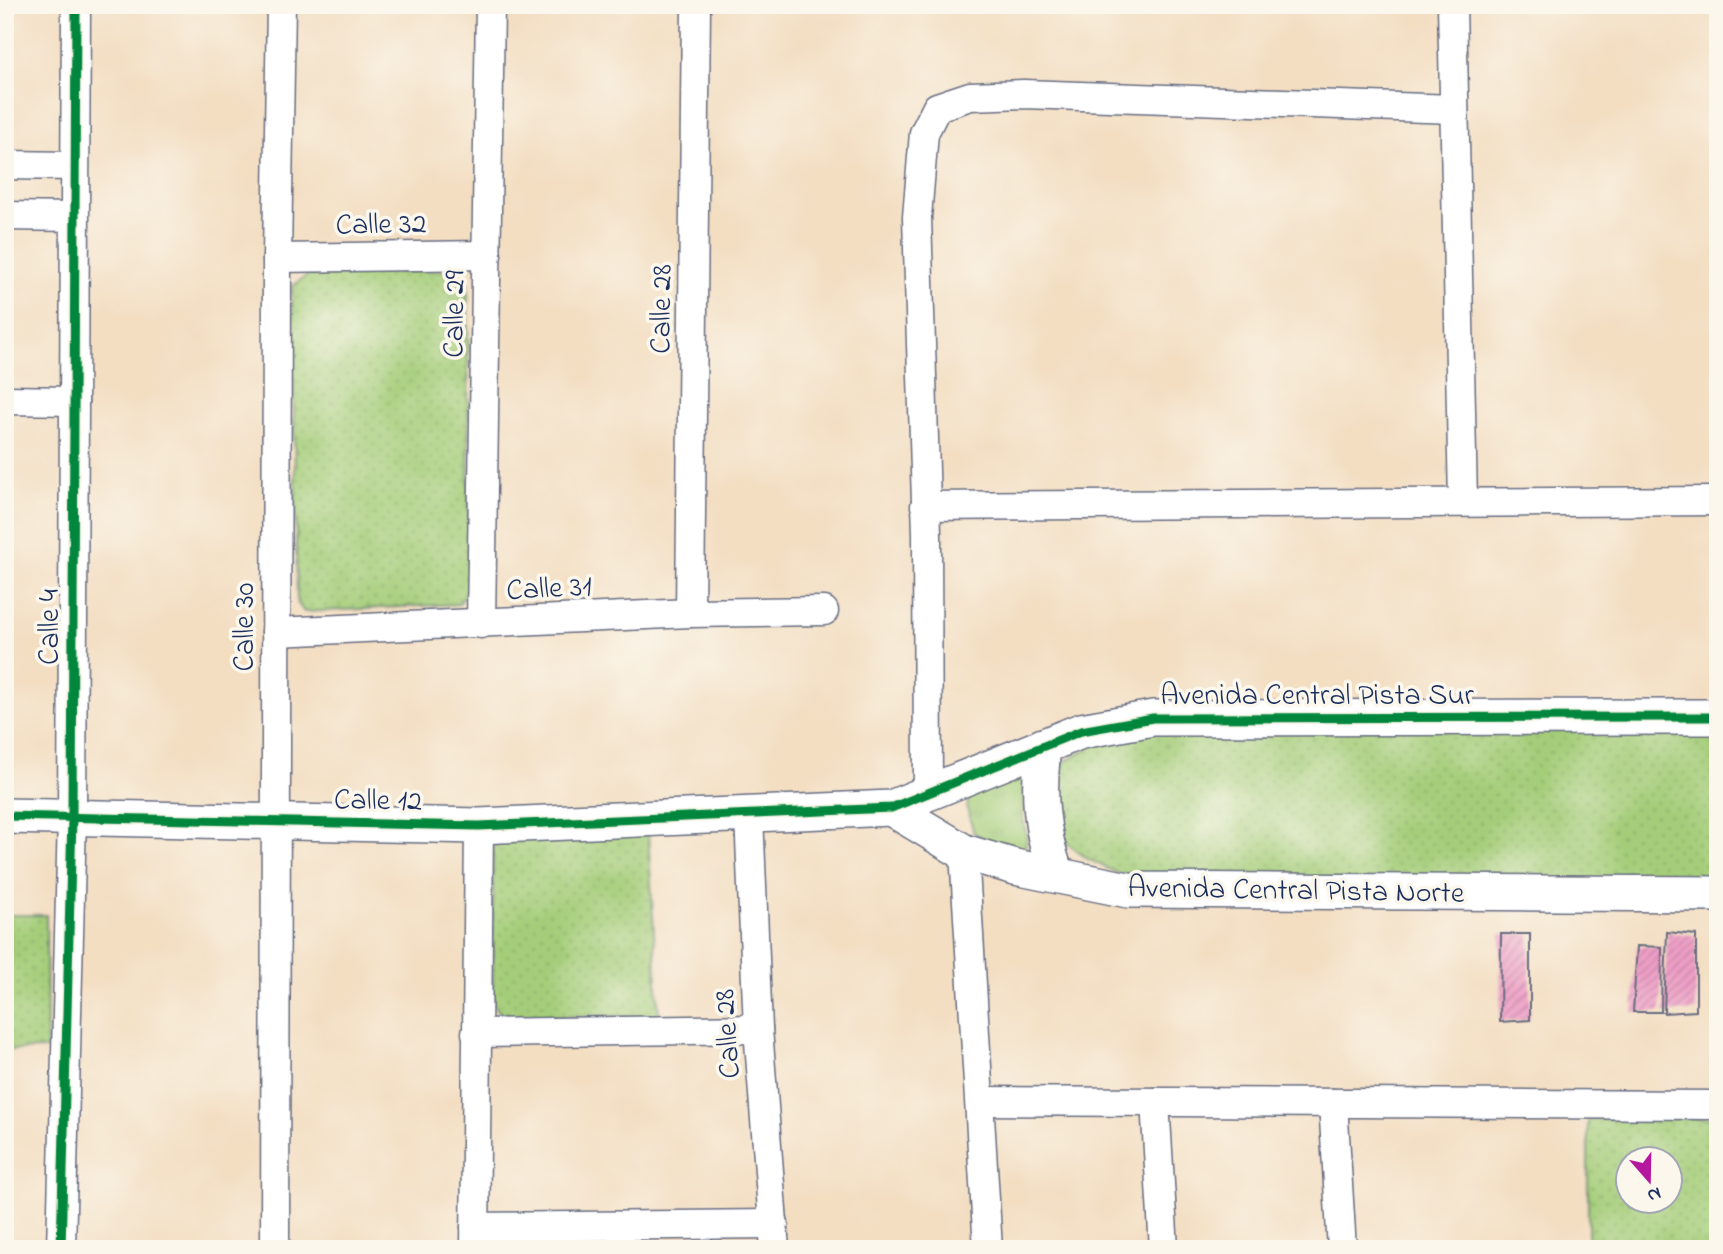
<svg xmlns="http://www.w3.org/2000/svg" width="1723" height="1254" viewBox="0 0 1723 1254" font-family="'Indie Flower',sans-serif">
  <defs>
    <pattern id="grass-tufts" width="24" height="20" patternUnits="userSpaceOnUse" patternTransform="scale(1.75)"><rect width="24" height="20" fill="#a4cd79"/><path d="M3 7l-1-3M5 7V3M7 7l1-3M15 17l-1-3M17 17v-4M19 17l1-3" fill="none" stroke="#8db06b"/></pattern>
    <pattern id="park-dots" width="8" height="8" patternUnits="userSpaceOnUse" patternTransform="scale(1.75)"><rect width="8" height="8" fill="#a4cd79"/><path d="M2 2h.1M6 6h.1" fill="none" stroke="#8db06b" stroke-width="1.8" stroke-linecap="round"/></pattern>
    <pattern id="building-hatch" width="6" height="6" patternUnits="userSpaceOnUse" patternTransform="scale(1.75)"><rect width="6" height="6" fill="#ef9fc6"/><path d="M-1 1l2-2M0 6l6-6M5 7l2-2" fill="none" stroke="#c182a4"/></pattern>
  </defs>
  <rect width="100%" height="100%" fill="#fbf7ec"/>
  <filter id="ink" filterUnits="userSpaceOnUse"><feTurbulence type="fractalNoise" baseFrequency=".0143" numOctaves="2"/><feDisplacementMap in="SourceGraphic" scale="14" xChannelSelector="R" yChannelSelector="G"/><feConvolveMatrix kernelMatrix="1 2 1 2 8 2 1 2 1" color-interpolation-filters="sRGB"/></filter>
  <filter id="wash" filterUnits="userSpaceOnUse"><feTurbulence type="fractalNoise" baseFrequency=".00686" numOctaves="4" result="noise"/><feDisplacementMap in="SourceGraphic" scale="28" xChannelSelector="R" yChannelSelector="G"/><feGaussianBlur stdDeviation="1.57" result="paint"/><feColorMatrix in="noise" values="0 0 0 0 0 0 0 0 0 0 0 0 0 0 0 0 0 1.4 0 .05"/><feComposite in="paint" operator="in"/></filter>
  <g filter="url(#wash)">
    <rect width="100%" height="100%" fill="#f3dec2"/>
    <path fill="url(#grass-tufts)" stroke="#607e6c" stroke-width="2" d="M 1024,770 L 1023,819 L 1027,839 L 1024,853 L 1009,852 L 974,833 L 967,808 L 972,784 Z"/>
    <g fill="url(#park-dots)" stroke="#607e6c" stroke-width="2" fill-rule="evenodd">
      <path d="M 449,270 L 468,285 L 469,588 L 459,604 L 304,612 L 297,602 L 292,287 L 307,275 Z"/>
      <path d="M 1151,725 L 1718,730 L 1718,883 L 1133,881 L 1086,858 L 1063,840 L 1049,787 L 1064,762 L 1111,736 Z"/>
      <path d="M 648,833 L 659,1017 L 502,1016 L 493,1003 L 493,846 L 510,835 Z"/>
      <path d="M 5,915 L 46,915 L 47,1049 L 5,1050 Z"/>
      <path d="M 1718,1118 L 1718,1249 L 1588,1249 L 1588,1120 ZM 1628,1160 L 1670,1160 L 1670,1202 L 1628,1202 Z"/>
    </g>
    <g id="blocks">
      <g fill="url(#building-hatch)">
        <path d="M 1667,932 L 1696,935 L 1696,1011 L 1664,1013 Z"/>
        <path d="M 1501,934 L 1530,934 L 1530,1020 L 1500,1022 Z"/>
        <path d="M 1637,946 L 1662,947 L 1661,1012 L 1633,1012 Z"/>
      </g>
    </g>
  </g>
  <g filter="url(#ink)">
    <use href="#blocks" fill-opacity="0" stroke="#676c81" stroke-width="2"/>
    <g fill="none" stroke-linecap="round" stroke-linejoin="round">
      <defs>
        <g id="minor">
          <path d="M 1452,5 L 1463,501"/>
          <path d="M 5,165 L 74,166"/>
          <path d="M 5,216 L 74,217"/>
          <path d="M 277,258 L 487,255"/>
          <path d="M 5,400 L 74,401"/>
          <path d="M 925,506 L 1718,501"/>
          <path d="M 690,613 L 696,5"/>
          <path d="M 481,624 L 490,5"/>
          <path d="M 276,632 L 690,613 L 824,611"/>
          <path d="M 928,792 L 927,534 L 917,217 L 924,133 L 937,107 L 970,96 L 1024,94 L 1454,109"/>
          <path d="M 749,815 L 758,1029 L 775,1249"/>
          <path d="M 964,852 L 988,1249"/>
          <path d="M 476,1033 L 758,1029"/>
          <path d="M 981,1101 L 1718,1105"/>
          <path d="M 1155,1102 L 1164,1249"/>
          <path d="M 1333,1103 L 1342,1249"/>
          <path d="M 475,1227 L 774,1224"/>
          <path d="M 61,1249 L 72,817 L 76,5"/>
          <path d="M 275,1249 L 277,258 L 281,5"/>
          <path d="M 475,1249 L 479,826"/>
        </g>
        <g id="tertiary">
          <path d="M 1043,746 C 1038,794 1040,829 1056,875"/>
          <path d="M 891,808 L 964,852 L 1015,867 L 1128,890 L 1718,894"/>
          <path d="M 5,816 L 479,826 L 891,808 L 1081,731 L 1153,718 L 1718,717"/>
        </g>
      </defs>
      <use href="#minor" stroke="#676c81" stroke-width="31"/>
      <use href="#tertiary" stroke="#676c81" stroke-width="38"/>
      <use href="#minor" stroke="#fff" stroke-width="28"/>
      <use href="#tertiary" stroke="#fff" stroke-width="35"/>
      <defs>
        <g id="cycleway">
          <path d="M 5,816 L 479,826 L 891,808 L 1081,731 L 1153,718 L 1718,717"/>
          <path d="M 61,1249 L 72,817 L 76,5"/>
        </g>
      </defs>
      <use href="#cycleway" stroke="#fbf7ec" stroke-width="13"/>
      <use href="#cycleway" stroke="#00873e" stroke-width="9"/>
    </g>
  </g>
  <g text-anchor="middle" stroke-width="7" stroke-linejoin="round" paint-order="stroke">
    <g font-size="30" fill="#1b2f5e" stroke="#fbf7ec">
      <text transform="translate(381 223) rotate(-1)" y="10">Calle 32</text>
      <text transform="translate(660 309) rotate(-89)" y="10">Calle 28</text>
      <text transform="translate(453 314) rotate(-89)" y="10">Calle 29</text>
      <text transform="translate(549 587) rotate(-3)" y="10">Calle 31</text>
      <text transform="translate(48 627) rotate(-90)" y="10">Calle 4</text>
      <text transform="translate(243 627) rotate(-90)" y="10">Calle 30</text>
      <text x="1317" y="704">Avenida Central Pista Sur</text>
      <text transform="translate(378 799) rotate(1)" y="10">Calle 12</text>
      <text transform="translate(1296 889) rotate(1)" y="10">Avenida Central Pista Norte</text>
      <text transform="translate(726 1034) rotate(-94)" y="10">Calle 28</text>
    </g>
  </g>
  <rect width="1723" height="1254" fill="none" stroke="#fbf7ec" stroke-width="28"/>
  <g transform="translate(1649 1180) rotate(160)"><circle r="33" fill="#fbf7ec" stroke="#a1a7b3" stroke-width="2"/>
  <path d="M0-5L12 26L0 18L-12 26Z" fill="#b5179e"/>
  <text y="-10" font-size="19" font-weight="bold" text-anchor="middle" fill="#1b2f5e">N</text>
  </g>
</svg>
